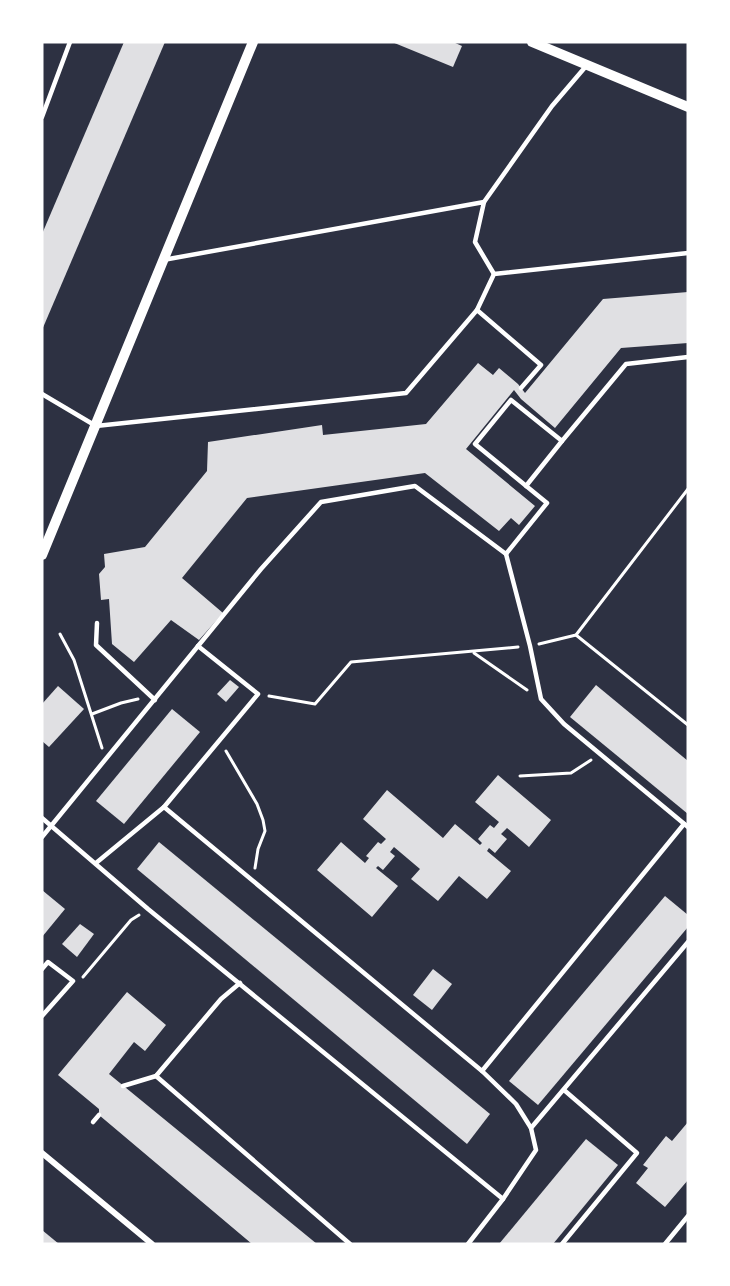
<svg xmlns="http://www.w3.org/2000/svg" width="730" height="1286" viewBox="0 0 730 1286" font-family="'Exo 2',sans-serif">
  <rect width="100%" height="100%" fill="#2d3142"/>
  <g fill="#e0e0e3">
    <path d="M 124,42 L 165,42 L 42,330 L 42,234 Z"/>
    <path d="M 392,42 L 453,42 L 462,46 L 453,67 Z"/>
    <path d="M 688,292 L 688,343 L 621,348 L 555,428 L 521,399 L 514,390 L 466,449 L 535,506 L 519,525 L 511,518 L 499,531 L 425,473 L 247,498 L 182,578 L 223,613 L 199,640 L 171,620 L 134,662 L 112,644 L 109,599 L 101,600 L 99,574 L 105,567 L 104,554 L 145,547 L 207,471 L 208,442 L 322,425 L 323,435 L 426,424 L 478,363 L 493,375 L 499,368 L 518,384 L 525,393 L 603,299 Z"/>
    <path d="M 230,680 L 239,687 L 226,702 L 217,694 Z"/>
    <path d="M 596,685 L 688,761 L 688,814 L 570,717 Z"/>
    <path d="M 58,686 L 84,709 L 49,747 L 42,741 L 42,704 Z"/>
    <path d="M 172,709 L 200,732 L 124,824 L 96,801 Z"/>
    <path d="M 498,775 L 551,820 L 529,847 L 507,828 L 501,834 L 507,839 L 495,853 L 489,848 L 487,851 L 511,871 L 487,899 L 459,876 L 438,901 L 411,879 L 420,869 L 394,847 L 390,852 L 395,856 L 383,870 L 378,866 L 376,868 L 398,886 L 372,917 L 317,870 L 341,842 L 365,863 L 369,858 L 366,856 L 378,842 L 381,844 L 386,839 L 363,819 L 387,790 L 443,838 L 455,824 L 480,845 L 482,843 L 478,839 L 490,825 L 494,828 L 499,822 L 475,802 Z"/>
    <path d="M 159,842 L 490,1114 L 467,1144 L 137,869 Z"/>
    <path d="M 42,890 L 65,909 L 42,937 Z"/>
    <path d="M 665,896 L 688,915 L 688,927 L 538,1105 L 509,1081 Z"/>
    <path d="M 80,924 L 94,934 L 77,957 L 62,944 Z"/>
    <path d="M 433,969 L 452,984 L 432,1010 L 413,995 Z"/>
    <path d="M 127,992 L 166,1025 L 145,1051 L 134,1042 L 109,1074 L 317,1244 L 252,1244 L 99,1115 L 99,1109 L 58,1075 Z"/>
    <path d="M 688,1122 L 688,1180 L 665,1207 L 636,1183 L 648,1168 L 643,1165 L 666,1136 L 672,1141 Z"/>
    <path d="M 586,1139 L 618,1165 L 553,1244 L 499,1244 Z"/>
    <path d="M 42,1230 L 59,1244 L 42,1244 Z"/>
  </g>
  <g fill="none" stroke-linecap="round" stroke-linejoin="round">
    <g stroke="#fff" stroke-width="3">
      <path d="M 60,634 L 74,660 L 102,748"/>
      <path d="M 576,635 L 688,725"/>
      <path d="M 539,644 L 576,635 L 688,489"/>
      <path d="M 474,653 L 527,690"/>
      <path d="M 269,696 L 315,704 L 351,662 L 518,647"/>
      <path d="M 92,714 L 121,703 L 138,699"/>
      <path d="M 226,751 L 257,804 L 263,820 L 265,831 L 258,849 L 255,868"/>
      <path d="M 520,776 L 571,773 L 591,760"/>
      <path d="M 83,977 L 131,920 L 139,915"/>
    </g>
    <g stroke="#fff" stroke-width="4.5">
      <path d="M 42,117 L 70,42"/>
      <path d="M 484,202 L 552,106 L 587,65"/>
      <path d="M 163,260 L 484,202 L 475,242 L 494,274"/>
      <path d="M 477,310 L 541,365 L 521,388"/>
      <path d="M 42,394 L 96,426 L 406,393 L 477,310 L 494,274 L 688,253"/>
      <path d="M 526,486 L 562,441"/>
      <path d="M 506,554 L 530,646 L 541,699 L 564,724 L 688,827"/>
      <path d="M 97,623 L 96,645 L 155,700"/>
      <path d="M 164,807 L 258,694 L 198,646"/>
      <path d="M 42,818 L 148,909 L 503,1199"/>
      <path d="M 42,837 L 261,569 L 321,502 L 415,486 L 506,554 L 547,503 L 475,444 L 511,400 L 562,441 L 626,364 L 688,357"/>
      <path d="M 96,863 L 164,807 L 482,1071"/>
      <path d="M 42,969 L 48,962 L 73,981 L 42,1016"/>
      <path d="M 156,1076 L 350,1244"/>
      <path d="M 123,1086 L 156,1076 L 221,999 L 240,983"/>
      <path d="M 93,1122 L 99,1115"/>
      <path d="M 531,1128 L 516,1104 L 482,1071 L 684,824"/>
      <path d="M 468,1244 L 503,1199 L 536,1150 L 531,1128 L 688,942"/>
      <path d="M 562,1244 L 637,1153 L 564,1090"/>
      <path d="M 665,1244 L 688,1216"/>
    </g>
    <path stroke="#fff" stroke-width="6" d="M 42,1153 L 152,1244"/>
    <g stroke="#fff" stroke-width="10">
      <path d="M 532,42 L 688,107"/>
      <path d="M 42,555 L 253,42"/>
    </g>
  </g>
  <rect width="730" height="1286" fill="none" stroke="#ffffff" stroke-width="87"/>
</svg>
